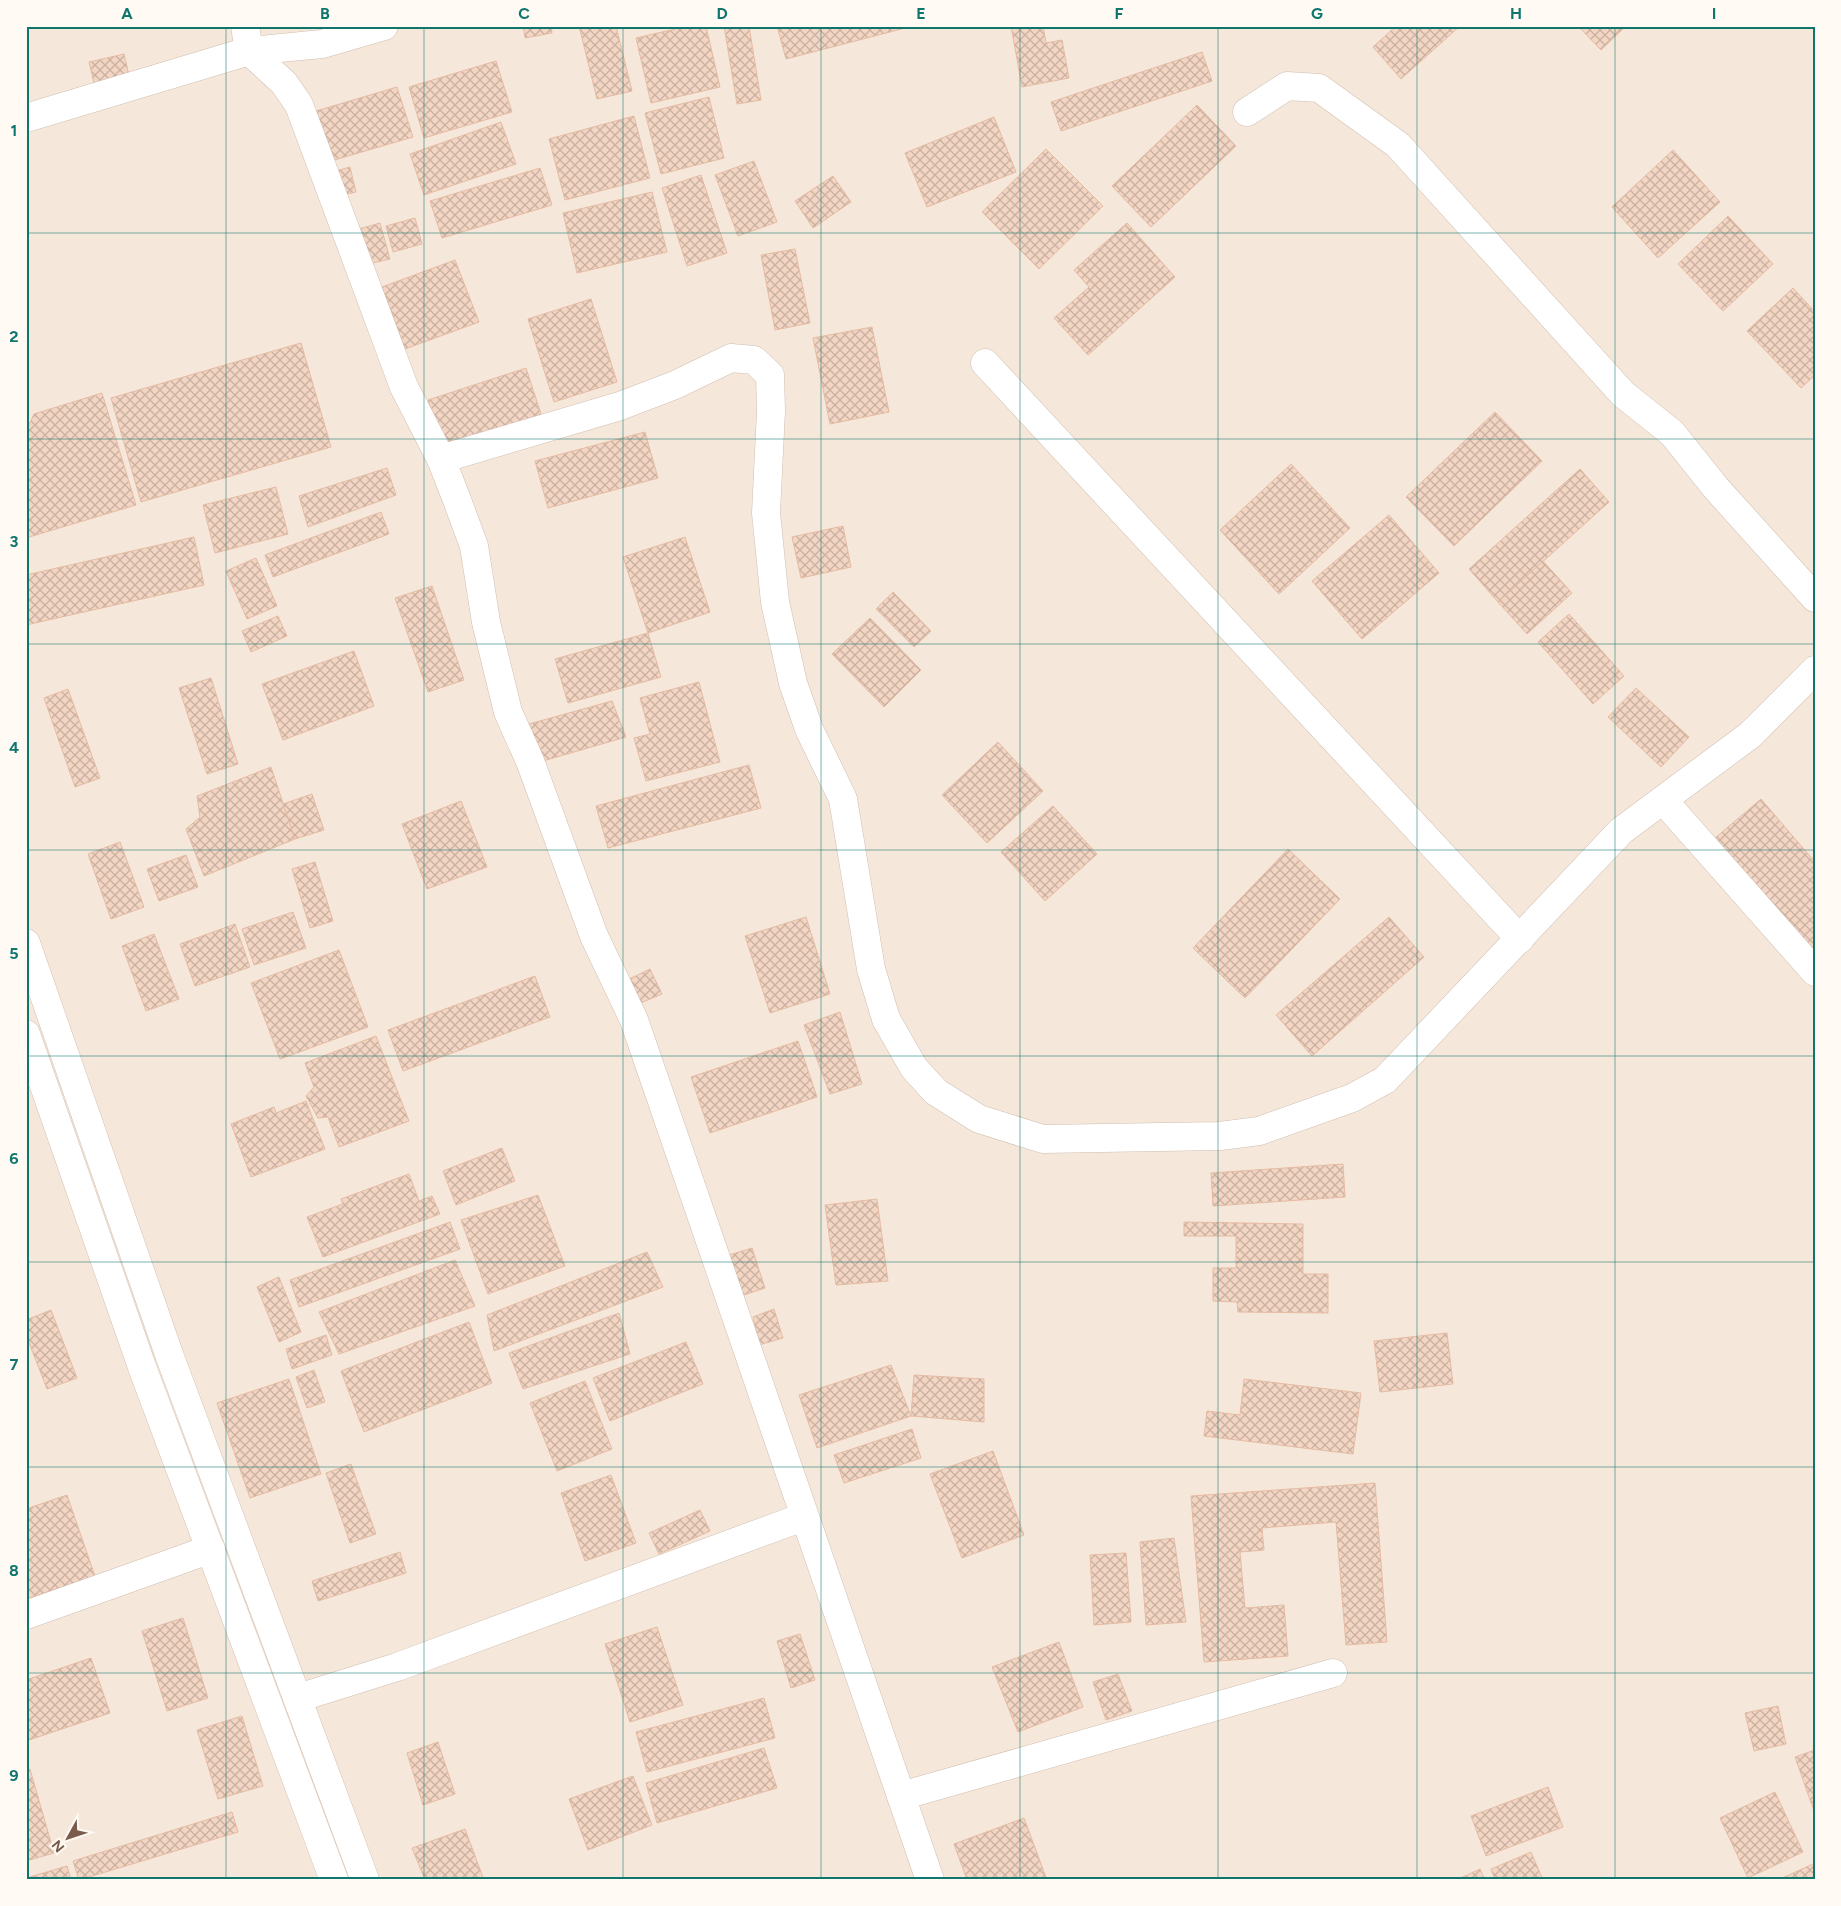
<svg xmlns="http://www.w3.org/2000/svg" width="1841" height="1906" viewBox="0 0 1841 1906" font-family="Figtree,sans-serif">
  <defs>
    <pattern id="building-cross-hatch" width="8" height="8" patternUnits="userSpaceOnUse" patternTransform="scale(1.25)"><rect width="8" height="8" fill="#f3d5c3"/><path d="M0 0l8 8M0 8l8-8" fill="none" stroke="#cab0a1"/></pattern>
  </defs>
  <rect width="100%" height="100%" fill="#fdf6ec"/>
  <rect fill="#f5e8da" x="26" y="26" width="1789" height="1854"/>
  <g fill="url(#building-cross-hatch)" stroke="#e6bba3">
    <path d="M 523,26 L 551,26 L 552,33 L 525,38 Z"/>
    <path d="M 579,26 L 616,26 L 632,91 L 597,99 Z"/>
    <path d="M 688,26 L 706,26 L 720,87 L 651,103 L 636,38 Z"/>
    <path d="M 724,26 L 749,26 L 761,100 L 737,104 Z"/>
    <path d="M 777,26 L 913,26 L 786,59 Z"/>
    <path d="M 1011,26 L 1043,26 L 1046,43 L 1062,40 L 1069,78 L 1022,87 Z"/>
    <path d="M 1396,26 L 1460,26 L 1401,79 L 1373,47 Z"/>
    <path d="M 1578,26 L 1626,26 L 1601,50 Z"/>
    <path d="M 1202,52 L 1212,81 L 1061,131 L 1051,102 Z"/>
    <path d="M 124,54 L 129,75 L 94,83 L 89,62 Z"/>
    <path d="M 496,61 L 512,112 L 424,138 L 409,87 Z"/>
    <path d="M 397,87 L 413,137 L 331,161 L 316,111 Z"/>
    <path d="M 709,97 L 724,158 L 661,174 L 645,113 Z"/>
    <path d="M 1197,105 L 1236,146 L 1151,227 L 1112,186 Z"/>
    <path d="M 634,116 L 650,178 L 565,200 L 549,139 Z"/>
    <path d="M 994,117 L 1016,172 L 927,207 L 905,153 Z"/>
    <path d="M 501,122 L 516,164 L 424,195 L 410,154 Z"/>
    <path d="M 1046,149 L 1103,206 L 1039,269 L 982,212 Z"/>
    <path d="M 1673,150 L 1720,202 L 1658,258 L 1612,207 Z"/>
    <path d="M 754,161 L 777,222 L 738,236 L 715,175 Z"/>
    <path d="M 350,167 L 356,192 L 338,196 L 332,172 Z"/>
    <path d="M 540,168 L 552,205 L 442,238 L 430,201 Z"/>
    <path d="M 701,175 L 727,253 L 687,266 L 662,188 Z"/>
    <path d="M 833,176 L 851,202 L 813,228 L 795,201 Z"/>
    <path d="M 652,192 L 667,252 L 577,273 L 563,213 Z"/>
    <path d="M 1728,216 L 1773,264 L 1723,311 L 1678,264 Z"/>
    <path d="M 415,218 L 422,244 L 393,252 L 386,226 Z"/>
    <path d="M 380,223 L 390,259 L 364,265 L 355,230 Z"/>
    <path d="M 1127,223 L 1175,277 L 1088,355 L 1054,318 L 1089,287 L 1074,270 Z"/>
    <path d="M 795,249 L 810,323 L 775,330 L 761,255 Z"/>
    <path d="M 455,260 L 479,322 L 405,349 L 382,287 Z"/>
    <path d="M 1793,288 L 1815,312 L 1815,375 L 1801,388 L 1747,331 Z"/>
    <path d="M 591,299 L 617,382 L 554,402 L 528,319 Z"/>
    <path d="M 872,327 L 889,412 L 830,424 L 813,338 Z"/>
    <path d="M 301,343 L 331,447 L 141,502 L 111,398 Z"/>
    <path d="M 526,368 L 541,414 L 444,447 L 428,400 Z"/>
    <path d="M 102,393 L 136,505 L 26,538 L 26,431 L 34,414 Z"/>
    <path d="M 1495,412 L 1542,461 L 1454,546 L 1406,497 Z"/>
    <path d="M 645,432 L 658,478 L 548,508 L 535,461 Z"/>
    <path d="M 1291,464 L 1350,528 L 1279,594 L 1220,530 Z"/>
    <path d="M 387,468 L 396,495 L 308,527 L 299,496 Z"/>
    <path d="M 1580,469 L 1609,502 L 1498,602 L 1469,569 Z"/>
    <path d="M 276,487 L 288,534 L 215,553 L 203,505 Z"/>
    <path d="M 381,512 L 389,534 L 273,577 L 265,555 Z"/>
    <path d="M 1389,515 L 1439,573 L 1362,639 L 1312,581 Z"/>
    <path d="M 843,526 L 851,567 L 801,578 L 792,537 Z"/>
    <path d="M 194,537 L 204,585 L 26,625 L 26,575 Z"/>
    <path d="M 685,537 L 710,612 L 648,633 L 623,557 Z"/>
    <path d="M 256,558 L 277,606 L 247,619 L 226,571 Z"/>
    <path d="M 1543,561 L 1572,593 L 1527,634 L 1498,602 Z"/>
    <path d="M 432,586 L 464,680 L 428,692 L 395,598 Z"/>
    <path d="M 893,592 L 931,631 L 914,647 L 876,609 Z"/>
    <path d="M 1569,614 L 1624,676 L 1593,704 L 1538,642 Z"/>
    <path d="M 278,616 L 287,636 L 251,652 L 242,631 Z"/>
    <path d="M 870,618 L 921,670 L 884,707 L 832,654 Z"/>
    <path d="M 648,633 L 661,677 L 568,703 L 555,659 Z"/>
    <path d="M 354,651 L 374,706 L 283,740 L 262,684 Z"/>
    <path d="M 211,678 L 238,764 L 207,774 L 179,688 Z"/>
    <path d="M 699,682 L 720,762 L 646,781 L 634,738 L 650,734 L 640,698 Z"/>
    <path d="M 1636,688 L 1689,737 L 1661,767 L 1608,717 Z"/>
    <path d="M 68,689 L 100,778 L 75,787 L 44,698 Z"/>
    <path d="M 612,701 L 626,737 L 543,761 L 529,724 Z"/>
    <path d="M 998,742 L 1043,791 L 987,843 L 942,795 Z"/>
    <path d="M 749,765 L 761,808 L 608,848 L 596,806 Z"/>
    <path d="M 271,767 L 295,839 L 204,876 L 186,829 L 200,817 L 197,796 Z"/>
    <path d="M 312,794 L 324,830 L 295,839 L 283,804 Z"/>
    <path d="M 1761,799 L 1815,862 L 1815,950 L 1812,953 L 1715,838 Z"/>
    <path d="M 461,801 L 487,867 L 427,889 L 402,824 Z"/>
    <path d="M 1053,806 L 1097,854 L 1045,901 L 1001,852 Z"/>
    <path d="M 120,842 L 144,907 L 111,919 L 88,854 Z"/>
    <path d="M 1288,849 L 1340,899 L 1245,998 L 1193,948 Z"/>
    <path d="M 186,855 L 198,887 L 159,901 L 147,869 Z"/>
    <path d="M 315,862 L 333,921 L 310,928 L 292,869 Z"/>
    <path d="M 293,912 L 306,948 L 254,965 L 242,929 Z"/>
    <path d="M 806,917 L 830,994 L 770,1013 L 745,936 Z"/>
    <path d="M 1389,917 L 1424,957 L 1312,1056 L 1276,1015 Z"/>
    <path d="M 235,924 L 250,967 L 195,986 L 180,944 Z"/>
    <path d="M 154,934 L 179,999 L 146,1011 L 122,946 Z"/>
    <path d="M 339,950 L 368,1027 L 280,1059 L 251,983 Z"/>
    <path d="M 650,969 L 662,994 L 638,1004 L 627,980 Z"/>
    <path d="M 535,976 L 550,1017 L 403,1071 L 388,1030 Z"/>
    <path d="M 840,1012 L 862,1084 L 830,1094 L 804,1025 Z"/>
    <path d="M 376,1036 L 409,1121 L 339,1147 L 328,1117 L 318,1118 L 306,1096 L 314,1087 L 305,1063 Z"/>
    <path d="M 798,1041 L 817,1097 L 710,1133 L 691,1077 Z"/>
    <path d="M 306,1101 L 325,1149 L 251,1177 L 231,1124 L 274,1107 L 276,1113 Z"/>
    <path d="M 502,1148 L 515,1181 L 456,1205 L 443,1171 Z"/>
    <path d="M 1343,1164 L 1345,1197 L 1213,1206 L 1211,1173 Z"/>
    <path d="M 409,1174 L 419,1201 L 432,1196 L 440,1214 L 323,1257 L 307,1217 L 343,1204 L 341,1199 Z"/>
    <path d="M 538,1195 L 565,1266 L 488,1294 L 461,1220 Z"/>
    <path d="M 877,1199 L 888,1281 L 836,1285 L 825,1205 Z"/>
    <path d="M 450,1222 L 460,1249 L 299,1307 L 290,1280 Z"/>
    <path d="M 1184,1222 L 1303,1224 L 1303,1274 L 1328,1274 L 1328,1313 L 1238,1312 L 1237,1302 L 1213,1301 L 1213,1268 L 1236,1268 L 1236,1236 L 1184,1236 Z"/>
    <path d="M 752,1248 L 765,1288 L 741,1296 L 726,1256 Z"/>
    <path d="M 647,1252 L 663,1287 L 494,1351 L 487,1315 Z"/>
    <path d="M 455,1260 L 475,1306 L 339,1354 L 319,1312 Z"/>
    <path d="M 279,1277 L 301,1332 L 279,1342 L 257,1287 Z"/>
    <path d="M 774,1309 L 783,1338 L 759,1345 L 753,1317 Z"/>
    <path d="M 51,1310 L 77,1378 L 47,1389 L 26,1335 L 26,1320 Z"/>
    <path d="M 619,1313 L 630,1354 L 523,1389 L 509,1353 Z"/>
    <path d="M 469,1322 L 492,1383 L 364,1432 L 341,1371 Z"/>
    <path d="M 1447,1333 L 1453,1384 L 1380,1392 L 1374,1341 Z"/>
    <path d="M 326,1335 L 332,1355 L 292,1369 L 286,1349 Z"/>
    <path d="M 686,1342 L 703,1384 L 610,1421 L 593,1378 Z"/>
    <path d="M 891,1365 L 911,1416 L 817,1448 L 799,1395 Z"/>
    <path d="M 314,1370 L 325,1402 L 307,1408 L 296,1377 Z"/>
    <path d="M 914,1375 L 984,1379 L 984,1422 L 911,1416 Z"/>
    <path d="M 289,1379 L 321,1474 L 250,1498 L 217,1403 Z"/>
    <path d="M 1244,1379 L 1361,1393 L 1353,1454 L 1204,1436 L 1207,1411 L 1240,1415 Z"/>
    <path d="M 585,1381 L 612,1449 L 557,1471 L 530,1403 Z"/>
    <path d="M 912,1429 L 921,1458 L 844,1483 L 834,1455 Z"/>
    <path d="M 993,1451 L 1024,1535 L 962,1558 L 930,1474 Z"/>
    <path d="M 351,1464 L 376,1534 L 350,1543 L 326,1473 Z"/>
    <path d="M 611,1475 L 636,1543 L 585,1561 L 561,1493 Z"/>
    <path d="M 1375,1483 L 1387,1642 L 1346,1645 L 1336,1522 L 1262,1528 L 1264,1550 L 1240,1552 L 1245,1608 L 1284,1605 L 1288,1656 L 1204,1662 L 1191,1496 Z"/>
    <path d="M 67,1495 L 95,1576 L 26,1599 L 26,1509 Z"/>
    <path d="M 700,1510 L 710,1531 L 659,1554 L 649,1533 Z"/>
    <path d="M 1174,1538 L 1186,1622 L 1146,1625 L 1140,1542 Z"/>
    <path d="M 400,1552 L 406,1573 L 318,1601 L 312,1581 Z"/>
    <path d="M 1126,1553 L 1131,1622 L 1094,1625 L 1090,1555 Z"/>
    <path d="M 183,1618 L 208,1698 L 167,1711 L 142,1631 Z"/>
    <path d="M 657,1627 L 683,1705 L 630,1722 L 605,1644 Z"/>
    <path d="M 800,1634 L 815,1680 L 791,1688 L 777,1641 Z"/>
    <path d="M 1059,1642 L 1083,1707 L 1018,1732 L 992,1667 Z"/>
    <path d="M 91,1658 L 110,1713 L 26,1741 L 26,1680 Z"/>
    <path d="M 1118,1674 L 1132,1711 L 1106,1720 L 1093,1682 Z"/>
    <path d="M 764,1698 L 775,1738 L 647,1772 L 636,1732 Z"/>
    <path d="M 1778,1706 L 1786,1744 L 1754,1751 L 1745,1713 Z"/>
    <path d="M 242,1716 L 263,1786 L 218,1799 L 197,1730 Z"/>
    <path d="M 438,1742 L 455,1794 L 423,1805 L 407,1753 Z"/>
    <path d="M 764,1748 L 777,1788 L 657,1823 L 646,1783 Z"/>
    <path d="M 1815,1750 L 1815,1814 L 1795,1757 Z"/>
    <path d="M 30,1769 L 54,1853 L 26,1861 L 26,1770 Z"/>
    <path d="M 633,1776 L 652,1825 L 588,1850 L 569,1799 Z"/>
    <path d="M 1548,1787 L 1563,1827 L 1486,1856 L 1471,1816 Z"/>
    <path d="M 1775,1792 L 1803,1852 L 1748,1878 L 1720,1818 Z"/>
    <path d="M 232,1812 L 238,1832 L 79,1880 L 73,1861 Z"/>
    <path d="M 1024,1818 L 1047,1880 L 967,1880 L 954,1844 Z"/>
    <path d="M 465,1829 L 484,1880 L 425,1880 L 412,1848 Z"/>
    <path d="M 1531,1852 L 1543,1880 L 1495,1880 L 1491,1869 Z"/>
    <path d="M 1815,1863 L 1815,1880 L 1778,1880 Z"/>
    <path d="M 67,1866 L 71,1880 L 26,1880 L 26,1878 Z"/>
    <path d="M 1480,1869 L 1485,1880 L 1456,1880 Z"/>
  </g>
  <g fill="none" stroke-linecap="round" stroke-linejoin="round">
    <defs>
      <g id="street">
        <path d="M 245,26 L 249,51 L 284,83 L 299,105 L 404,387 L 441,459 L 457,500 L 474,546 L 486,622 L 508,712 L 530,761 L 594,936 L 634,1020 L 930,1880"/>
        <path d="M 1247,112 L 1287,86 L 1319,88 L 1398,145 L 1623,394 L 1672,433 L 1716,488 L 1815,598"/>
        <path d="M 26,118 L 249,51 L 322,44 L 384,26"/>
        <path d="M 985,363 L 1520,939"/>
        <path d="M 441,459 L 620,406 L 675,385 L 731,358 L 754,360 L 770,375 L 771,411 L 766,513 L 775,602 L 793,683 L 809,729 L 843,799 L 871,969 L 886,1019 L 914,1068 L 936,1092 L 979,1119 L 1043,1139 L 1220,1136 L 1259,1131 L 1352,1098 L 1385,1080 L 1621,831 L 1750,735 L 1815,670"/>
        <path d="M 1663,800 L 1815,972"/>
        <path d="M 26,1615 L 211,1549"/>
        <path d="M 298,1698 L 397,1667 L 803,1517"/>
        <path d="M 901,1796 L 1333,1673"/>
      </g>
      <g id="secondary">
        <path d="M 26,943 L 170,1357 L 365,1880"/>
        <path d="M 26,1034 L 142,1367 L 334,1880"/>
      </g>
    </defs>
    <use href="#street" stroke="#d1beb0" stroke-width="29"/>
    <use href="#secondary" stroke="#d6c0b0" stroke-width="29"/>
    <use href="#street" stroke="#fff" stroke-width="28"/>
    <use href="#secondary" stroke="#fff" stroke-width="28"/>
  </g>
  <path fill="none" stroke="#0f766e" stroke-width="1" stroke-opacity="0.55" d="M 226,26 L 226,1880M 424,26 L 424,1880M 623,26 L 623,1880M 821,26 L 821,1880M 1020,26 L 1020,1880M 1218,26 L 1218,1880M 1417,26 L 1417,1880M 1615,26 L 1615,1880M 26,233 L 1815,233M 26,439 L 1815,439M 26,644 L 1815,644M 26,850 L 1815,850M 26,1056 L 1815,1056M 26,1262 L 1815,1262M 26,1467 L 1815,1467M 26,1673 L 1815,1673"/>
  <rect width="1841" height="1906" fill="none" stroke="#fffaf3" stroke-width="55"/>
  <g transform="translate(68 1838) rotate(230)" stroke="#fffaf3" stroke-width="4" paint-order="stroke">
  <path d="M0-4L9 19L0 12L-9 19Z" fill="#7a5c4d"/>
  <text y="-8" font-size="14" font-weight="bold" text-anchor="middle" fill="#7a5c4d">N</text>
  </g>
  <rect x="28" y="28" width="1786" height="1850" fill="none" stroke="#0f766e" stroke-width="2"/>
  <g font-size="16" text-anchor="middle" font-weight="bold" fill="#0f766e">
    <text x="127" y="19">A</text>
    <text x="325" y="19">B</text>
    <text x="524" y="19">C</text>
    <text x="722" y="19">D</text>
    <text x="921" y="19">E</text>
    <text x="1119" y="19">F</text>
    <text x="1317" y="19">G</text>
    <text x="1516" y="19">H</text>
    <text x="1714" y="19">I</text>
    <text x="14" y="136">1</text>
    <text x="14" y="342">2</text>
    <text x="14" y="547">3</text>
    <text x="14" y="753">4</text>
    <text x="14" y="959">5</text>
    <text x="14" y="1164">6</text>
    <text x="14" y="1370">7</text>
    <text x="14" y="1576">8</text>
    <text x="14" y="1781">9</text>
  </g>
</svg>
